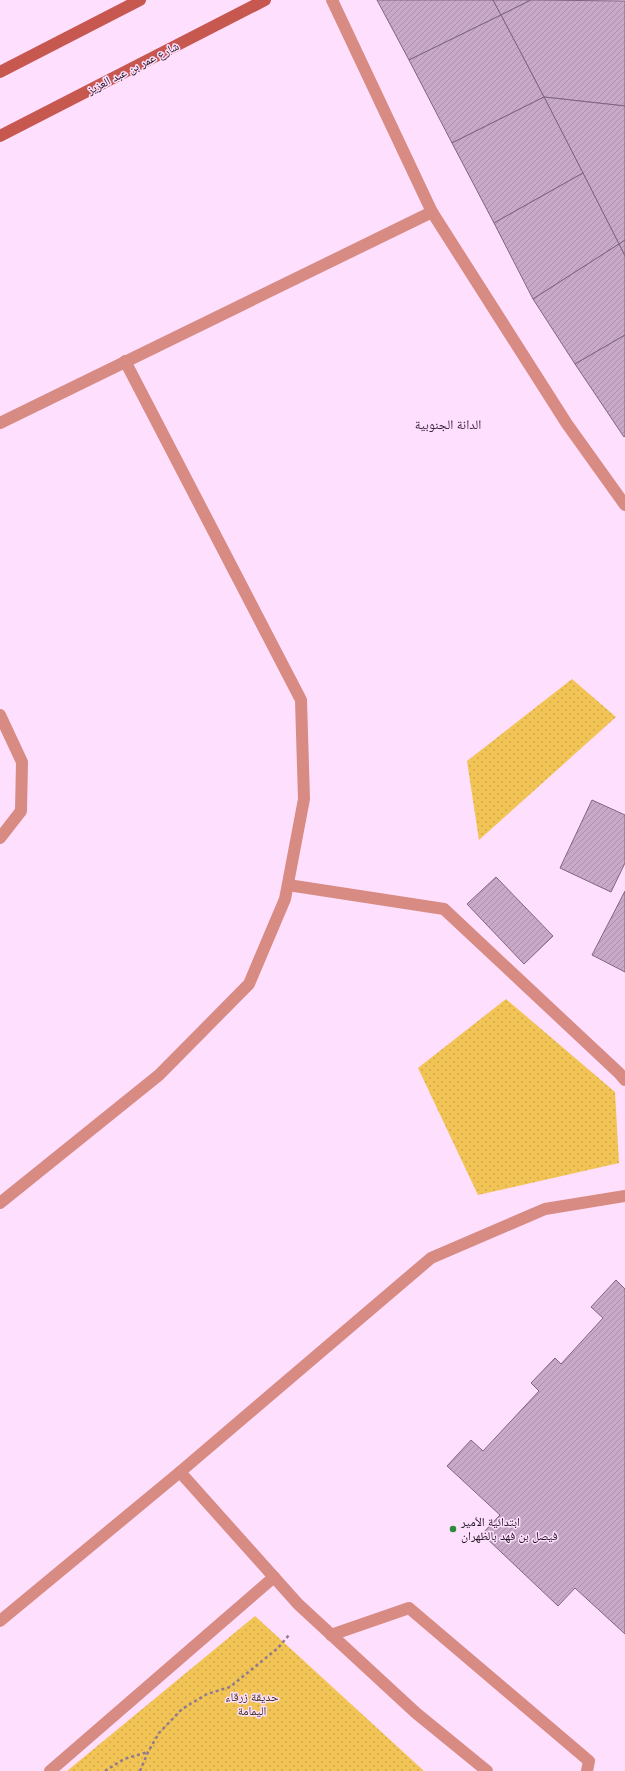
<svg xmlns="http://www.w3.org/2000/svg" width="625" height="1771" viewBox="0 0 625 1771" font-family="'Fira Sans','Noto Naskh Arabic',sans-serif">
  <defs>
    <pattern id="park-dots" width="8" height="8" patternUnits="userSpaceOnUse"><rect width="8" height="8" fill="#f2c455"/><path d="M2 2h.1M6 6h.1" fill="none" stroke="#cfa84a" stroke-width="1.8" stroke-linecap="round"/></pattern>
    <pattern id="building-hatch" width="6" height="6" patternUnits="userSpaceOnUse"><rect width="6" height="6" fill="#c8aac8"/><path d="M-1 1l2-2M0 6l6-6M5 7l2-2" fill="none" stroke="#ab91ab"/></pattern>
  </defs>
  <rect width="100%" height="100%" fill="#ffdffe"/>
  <g fill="url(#park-dots)">
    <path d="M 572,679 L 616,717 L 479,840 L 467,761 Z"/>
    <path d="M 506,999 L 615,1092 L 619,1163 L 478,1195 L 418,1068 Z"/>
    <path d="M 255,1616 L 424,1771 L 67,1771 Z"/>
  </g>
  <g fill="url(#building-hatch)" stroke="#806580">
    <path d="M 377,0 L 493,0 L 501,15 L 409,60 Z"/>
    <path d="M 493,0 L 531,0 L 501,15 Z"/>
    <path d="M 531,0 L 625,1 L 625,106 L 544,97 L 501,15 Z"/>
    <path d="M 501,15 L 544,97 L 452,143 L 409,60 Z"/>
    <path d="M 544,97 L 625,106 L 625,240 L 619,244 Z"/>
    <path d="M 544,97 L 583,173 L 494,223 L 452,143 Z"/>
    <path d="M 583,173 L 619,244 L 533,299 L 494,223 Z"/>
    <path d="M 625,240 L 625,256 L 619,244 Z"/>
    <path d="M 619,244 L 625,256 L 625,335 L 575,364 L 533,299 Z"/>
    <path d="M 625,335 L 625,436 L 624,437 L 575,364 Z"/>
    <path d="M 592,800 L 625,815 L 625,863 L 611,892 L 560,868 Z"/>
    <path d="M 496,877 L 553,936 L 524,964 L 467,904 Z"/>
    <path d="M 625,891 L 625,972 L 592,955 Z"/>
    <path d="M 616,1280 L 625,1289 L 625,1634 L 575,1588 L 558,1606 L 482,1534 L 500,1515 L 447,1466 L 471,1440 L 483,1451 L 539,1391 L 531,1383 L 555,1358 L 561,1364 L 603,1318 L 591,1307 Z"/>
  </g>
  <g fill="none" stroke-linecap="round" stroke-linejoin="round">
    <g stroke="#8f7a8f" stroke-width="2.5" stroke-dasharray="3 3" stroke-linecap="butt">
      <path d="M 105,1771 L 124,1759 L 148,1752"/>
      <path d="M 140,1771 L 148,1752 L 159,1733 L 182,1709 L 207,1694 L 230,1687 L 278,1648 L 289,1635"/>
    </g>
    <g stroke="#d78b83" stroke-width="12">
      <path d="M 331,1635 L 409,1608 L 589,1761 L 587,1771"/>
      <path d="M 50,1771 L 274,1577"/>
    </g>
    <g stroke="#d78b83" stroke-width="12">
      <path d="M 332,0 L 432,212 L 567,424 L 625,505"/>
      <path d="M 0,423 L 432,212"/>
      <path d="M 0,715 L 22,762 L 21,811 L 0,838"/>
      <path d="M 288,885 L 444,909 L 619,1073 L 625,1080"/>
      <path d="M 0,1203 L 159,1075 L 249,984 L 285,899 L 304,799 L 301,700 L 125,361"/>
      <path d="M 180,1472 L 298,1604 L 416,1713 L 487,1771"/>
      <path d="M 0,1621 L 180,1472 L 431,1258 L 545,1209 L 625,1196"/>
    </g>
    <g stroke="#c65850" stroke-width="12">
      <path d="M 0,72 L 140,0"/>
      <path d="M 0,136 L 265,0"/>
    </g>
  </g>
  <circle fill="#2b8a3c" stroke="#ffdffe" stroke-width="1.5" cx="453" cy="1529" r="4"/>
  <g text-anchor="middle" stroke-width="3" stroke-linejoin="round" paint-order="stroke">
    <g font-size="12" fill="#1f151f" stroke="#ffdffe">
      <text transform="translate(133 68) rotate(-27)" y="4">شارع عمر بن عبد العزيز</text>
    </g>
    <g font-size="12" fill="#1f151f" stroke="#ffdffe" text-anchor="start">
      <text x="461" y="1526">ابتدائية الأمير<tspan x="461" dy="14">فيصل بن فهد بالظهران</tspan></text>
    </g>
    <g font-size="12" fill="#372e1a" stroke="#ffdffe">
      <text x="252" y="1701">حديقة زرقاء<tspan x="252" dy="14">اليمامة</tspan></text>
    </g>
    <g font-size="13" fill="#39223a" stroke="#ffdffe">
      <text x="448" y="429">الدانة الجنوبية</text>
    </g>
  </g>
</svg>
